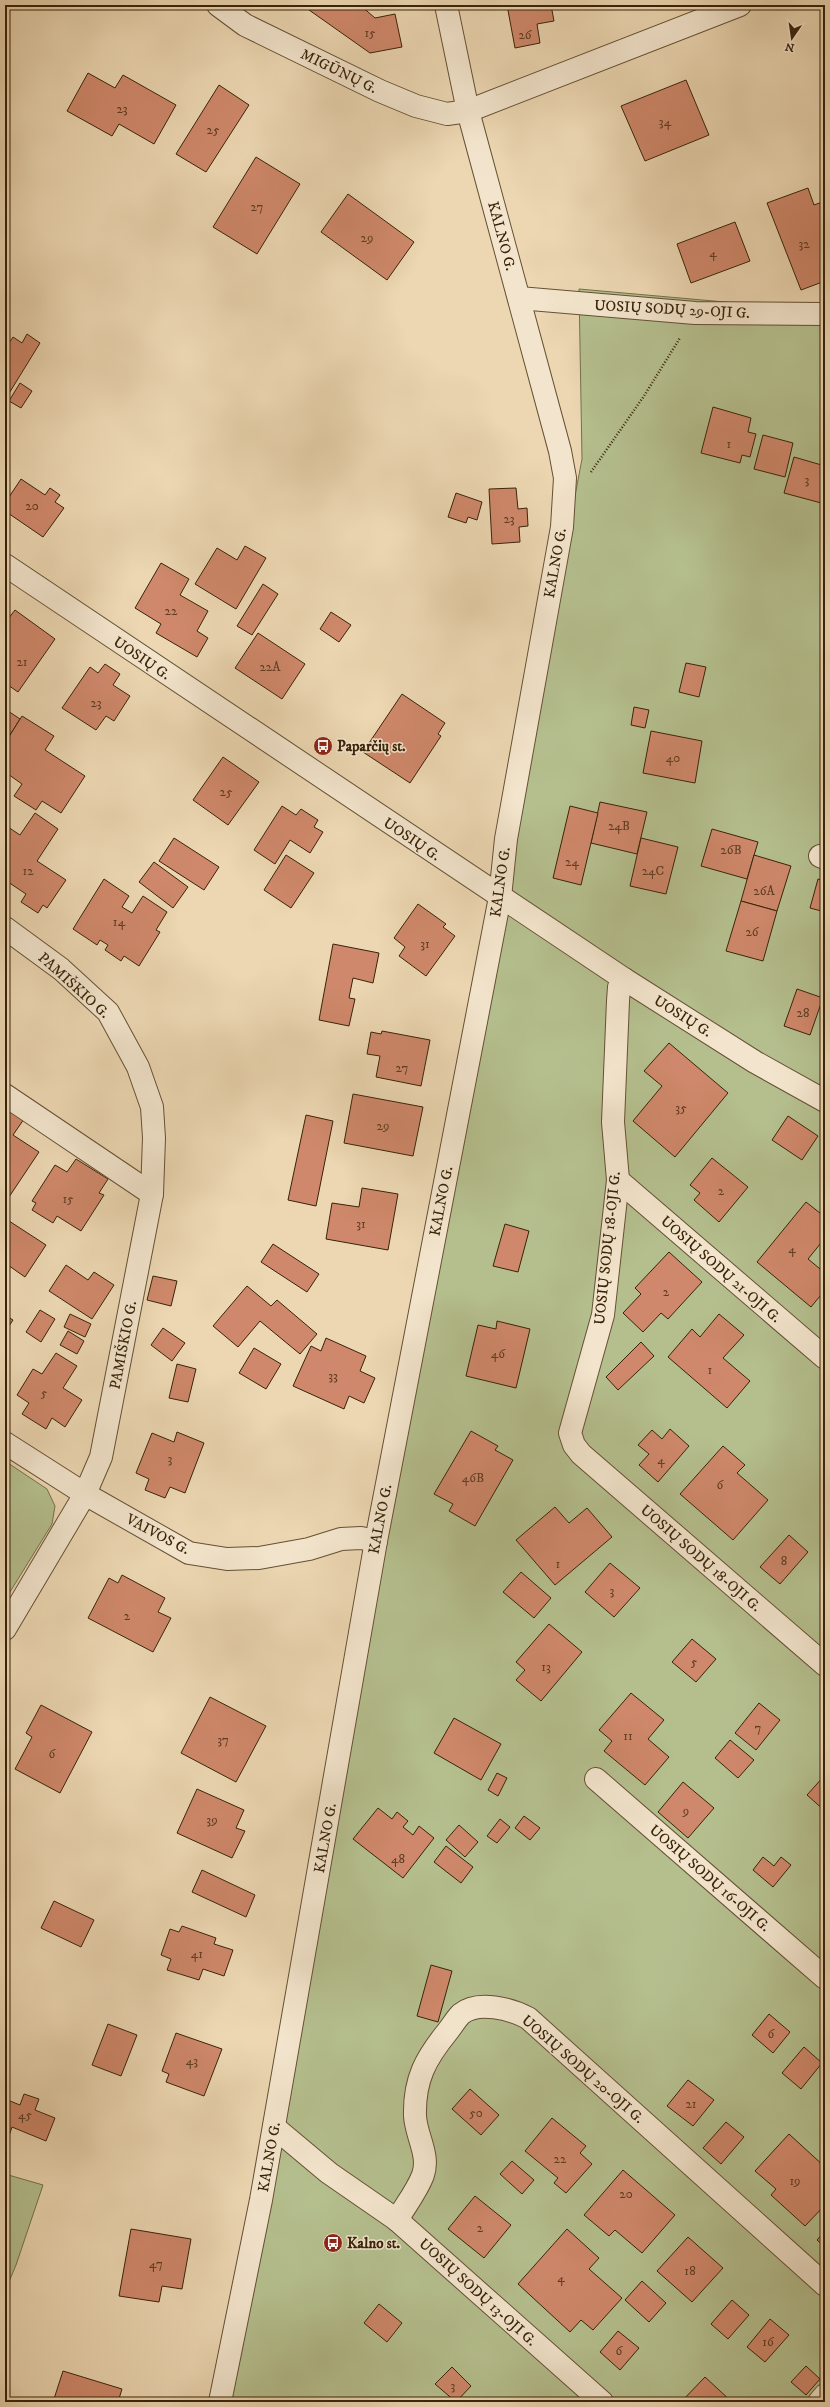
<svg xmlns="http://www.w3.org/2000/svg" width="830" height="2407" viewBox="0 0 830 2407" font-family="'IM FELL DW Pica',serif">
  <rect width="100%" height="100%" fill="#ecd7b2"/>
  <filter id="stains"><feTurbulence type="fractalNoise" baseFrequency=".005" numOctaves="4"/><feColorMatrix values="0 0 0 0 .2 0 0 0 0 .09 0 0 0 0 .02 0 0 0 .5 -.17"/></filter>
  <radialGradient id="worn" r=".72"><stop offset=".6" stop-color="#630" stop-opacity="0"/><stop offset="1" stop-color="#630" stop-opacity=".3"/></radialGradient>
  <g fill="#b5bf8e" stroke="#76714c">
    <path d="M 579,289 L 792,308 L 825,307 L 825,2402 L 212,2402 L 582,459 Z"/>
    <path d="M 5,1461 L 47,1489 L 55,1506 L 52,1524 L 5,1600 Z"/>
    <path d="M 5,2174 L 43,2185 L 16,2265 L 5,2291 Z"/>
  </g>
  <g fill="#cf886b" stroke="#382309">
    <path d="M 302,5 L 360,5 L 375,18 L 395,14 L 402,47 L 370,53 Z"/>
    <path d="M 507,5 L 551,5 L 554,21 L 537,24 L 540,43 L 515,48 Z"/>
    <path d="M 88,73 L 115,88 L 123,75 L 176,105 L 154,144 L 119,124 L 112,136 L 67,111 Z"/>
    <path d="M 686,80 L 709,135 L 645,161 L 621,106 Z"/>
    <path d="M 219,85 L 249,105 L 206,172 L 176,154 Z"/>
    <path d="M 256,157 L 300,184 L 257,254 L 213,227 Z"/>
    <path d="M 808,188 L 814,205 L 825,201 L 825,281 L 801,290 L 767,203 Z"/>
    <path d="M 348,194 L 414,242 L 387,280 L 321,232 Z"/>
    <path d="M 735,222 L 750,261 L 691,283 L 677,244 Z"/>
    <path d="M 27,334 L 40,343 L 8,395 L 5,393 L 5,349 L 13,337 L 22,343 Z"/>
    <path d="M 20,383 L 32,391 L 21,408 L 9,401 Z"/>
    <path d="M 713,407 L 751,418 L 748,432 L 756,434 L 750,457 L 742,455 L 740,463 L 701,453 Z"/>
    <path d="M 763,435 L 793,443 L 785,477 L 754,469 Z"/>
    <path d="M 794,457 L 825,466 L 825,504 L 784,493 Z"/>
    <path d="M 21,479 L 45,495 L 50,488 L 60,495 L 55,502 L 64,508 L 43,537 L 5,511 L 5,503 Z"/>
    <path d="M 516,488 L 518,509 L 527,508 L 528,526 L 519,527 L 520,542 L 492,544 L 489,489 Z"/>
    <path d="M 456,493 L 482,502 L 477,520 L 468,517 L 466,523 L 448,517 Z"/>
    <path d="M 245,546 L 266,558 L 236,609 L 195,584 L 217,548 L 237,560 Z"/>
    <path d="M 161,563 L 189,579 L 180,595 L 208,611 L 197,631 L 208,638 L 197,657 L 156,633 L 161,624 L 135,608 Z"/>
    <path d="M 263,584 L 278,594 L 252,635 L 237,626 Z"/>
    <path d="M 15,610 L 55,639 L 18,692 L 5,683 L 5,623 Z"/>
    <path d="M 331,612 L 351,625 L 339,642 L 320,629 Z"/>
    <path d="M 258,633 L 305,664 L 282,699 L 235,668 Z"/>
    <path d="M 686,663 L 706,667 L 699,697 L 679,692 Z"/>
    <path d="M 105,664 L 120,674 L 113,685 L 130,696 L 114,721 L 106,716 L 96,730 L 62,708 L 90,667 L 98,673 Z"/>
    <path d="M 402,694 L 445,723 L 438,734 L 441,736 L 410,783 L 363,752 Z"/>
    <path d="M 634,707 L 649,710 L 645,728 L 631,725 Z"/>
    <path d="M 5,709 L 20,719 L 5,743 Z"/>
    <path d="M 22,716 L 54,736 L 45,750 L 85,776 L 61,813 L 42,801 L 36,810 L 14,796 L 22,784 L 5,772 L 5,743 Z"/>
    <path d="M 651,731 L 702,741 L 695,783 L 643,773 Z"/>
    <path d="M 223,757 L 259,782 L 228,825 L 193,800 Z"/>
    <path d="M 600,802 L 647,812 L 637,854 L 591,843 Z"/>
    <path d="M 282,806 L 296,815 L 301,809 L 318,820 L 314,827 L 323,832 L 310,853 L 290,840 L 275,864 L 254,850 Z"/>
    <path d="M 570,806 L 598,813 L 581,885 L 553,878 Z"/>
    <path d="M 35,813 L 58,829 L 37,861 L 66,880 L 47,908 L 43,905 L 38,913 L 21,902 L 26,894 L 5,880 L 5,832 L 8,827 L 20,835 Z"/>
    <path d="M 712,829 L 758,842 L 747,879 L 701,866 Z"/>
    <path d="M 174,838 L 219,867 L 204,890 L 159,861 Z"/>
    <path d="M 641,838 L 678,847 L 666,894 L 630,886 Z"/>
    <path d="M 286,855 L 314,873 L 291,908 L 264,890 Z"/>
    <path d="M 754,855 L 791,866 L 777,911 L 741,901 Z"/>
    <path d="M 154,862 L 188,887 L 173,908 L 139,882 Z"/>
    <path d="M 104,879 L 129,896 L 122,907 L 132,913 L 143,896 L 167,912 L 156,930 L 160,932 L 139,966 L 124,956 L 121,961 L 105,950 L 108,945 L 100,940 L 97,945 L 73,929 Z"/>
    <path d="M 818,879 L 825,881 L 825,912 L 810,908 Z"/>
    <path d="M 741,901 L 777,911 L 763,961 L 726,951 Z"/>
    <path d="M 418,904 L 446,924 L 443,927 L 455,936 L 426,976 L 399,956 L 405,947 L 394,938 Z"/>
    <path d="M 333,944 L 379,953 L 373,983 L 353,978 L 349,998 L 355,999 L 349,1026 L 319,1020 Z"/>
    <path d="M 797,989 L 823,998 L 810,1035 L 784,1026 Z"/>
    <path d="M 382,1031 L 430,1040 L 421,1086 L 376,1077 L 380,1056 L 367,1054 L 371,1032 L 381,1034 Z"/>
    <path d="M 669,1043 L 728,1093 L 675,1157 L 633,1121 L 662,1086 L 644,1071 Z"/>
    <path d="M 353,1094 L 423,1107 L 413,1156 L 344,1143 Z"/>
    <path d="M 5,1106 L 24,1119 L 13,1135 L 39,1152 L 5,1203 Z"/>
    <path d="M 306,1115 L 333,1121 L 316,1206 L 288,1200 Z"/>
    <path d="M 788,1116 L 818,1136 L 802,1160 L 772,1140 Z"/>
    <path d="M 712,1158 L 748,1187 L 719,1222 L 694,1200 L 700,1193 L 690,1185 Z"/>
    <path d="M 76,1159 L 108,1179 L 99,1193 L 104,1195 L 81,1231 L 57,1216 L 53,1223 L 32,1210 L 36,1203 L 32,1201 L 55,1165 L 67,1172 Z"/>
    <path d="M 362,1188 L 398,1194 L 388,1250 L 326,1239 L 332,1203 L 359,1207 Z"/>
    <path d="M 806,1202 L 825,1217 L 825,1238 L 808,1259 L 825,1273 L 825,1290 L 811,1307 L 757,1262 Z"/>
    <path d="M 6,1219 L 46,1245 L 25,1277 L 5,1263 Z"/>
    <path d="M 505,1224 L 529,1231 L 518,1272 L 493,1266 Z"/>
    <path d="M 273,1244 L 319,1274 L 307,1292 L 261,1262 Z"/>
    <path d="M 669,1252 L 702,1282 L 668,1319 L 661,1313 L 643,1332 L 623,1313 L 641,1294 L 635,1288 Z"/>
    <path d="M 66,1265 L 88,1280 L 94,1272 L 114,1285 L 92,1319 L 49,1291 Z"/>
    <path d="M 153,1276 L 177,1281 L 171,1306 L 147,1300 Z"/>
    <path d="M 247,1286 L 271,1306 L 277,1300 L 317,1334 L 300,1354 L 260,1321 L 238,1347 L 213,1326 Z"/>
    <path d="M 40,1310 L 55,1319 L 41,1342 L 26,1332 Z"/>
    <path d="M 70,1314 L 91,1324 L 85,1337 L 64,1327 Z"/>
    <path d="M 719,1314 L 744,1335 L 723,1358 L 750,1381 L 727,1408 L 668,1357 L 692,1329 L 700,1337 Z"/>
    <path d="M 5,1315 L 13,1320 L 5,1332 Z"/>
    <path d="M 497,1321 L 530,1329 L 516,1388 L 466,1376 L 478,1325 L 496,1329 Z"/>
    <path d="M 163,1328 L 185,1343 L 172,1361 L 151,1345 Z"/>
    <path d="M 68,1331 L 84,1341 L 77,1354 L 60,1345 Z"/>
    <path d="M 326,1338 L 366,1356 L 360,1371 L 375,1378 L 364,1403 L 349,1396 L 344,1409 L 293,1386 L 311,1346 L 321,1351 Z"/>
    <path d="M 641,1342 L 654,1356 L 618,1390 L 606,1377 Z"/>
    <path d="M 254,1348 L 281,1364 L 266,1389 L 239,1373 Z"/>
    <path d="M 56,1353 L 77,1366 L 63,1388 L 82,1400 L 65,1427 L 52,1418 L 46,1429 L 22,1414 L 29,1403 L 17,1395 L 33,1369 L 42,1374 Z"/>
    <path d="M 177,1364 L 196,1369 L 188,1402 L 169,1398 Z"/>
    <path d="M 670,1429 L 689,1446 L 658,1482 L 639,1465 L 649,1454 L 638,1445 L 652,1430 L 662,1439 Z"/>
    <path d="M 471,1431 L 498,1446 L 495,1450 L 513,1460 L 475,1526 L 449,1511 L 453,1504 L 434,1494 Z"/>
    <path d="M 177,1432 L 204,1443 L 185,1493 L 170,1487 L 165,1498 L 145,1490 L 149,1479 L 136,1473 L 152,1433 L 174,1442 Z"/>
    <path d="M 723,1446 L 745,1465 L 737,1473 L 768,1500 L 733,1540 L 680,1494 Z"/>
    <path d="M 555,1507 L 569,1523 L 587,1508 L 612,1537 L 555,1585 L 516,1540 Z"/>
    <path d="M 789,1535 L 808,1552 L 780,1584 L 760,1567 Z"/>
    <path d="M 610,1563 L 640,1588 L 614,1617 L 585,1592 Z"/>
    <path d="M 521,1572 L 551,1598 L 534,1618 L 503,1592 Z"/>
    <path d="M 122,1575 L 165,1598 L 158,1612 L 171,1618 L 153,1652 L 88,1618 L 109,1578 L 118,1583 Z"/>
    <path d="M 549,1624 L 582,1652 L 541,1701 L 516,1680 L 525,1670 L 516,1662 Z"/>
    <path d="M 692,1639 L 716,1659 L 696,1682 L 672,1662 Z"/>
    <path d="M 631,1693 L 664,1720 L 648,1739 L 669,1757 L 645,1785 L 604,1751 L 612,1741 L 599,1730 Z"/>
    <path d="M 210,1697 L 266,1726 L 236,1782 L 181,1753 Z"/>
    <path d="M 759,1703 L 780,1720 L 756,1750 L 735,1733 Z"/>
    <path d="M 41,1705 L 92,1732 L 60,1793 L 15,1769 L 32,1737 L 26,1733 Z"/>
    <path d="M 454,1718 L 501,1744 L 481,1780 L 434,1753 Z"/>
    <path d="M 730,1740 L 754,1760 L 738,1778 L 715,1758 Z"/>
    <path d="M 497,1773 L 507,1778 L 498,1796 L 488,1790 Z"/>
    <path d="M 825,1775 L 825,1811 L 807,1795 Z"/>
    <path d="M 683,1782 L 714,1808 L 688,1838 L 658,1812 Z"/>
    <path d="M 197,1789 L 244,1810 L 236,1828 L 245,1831 L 232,1858 L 177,1833 Z"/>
    <path d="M 378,1808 L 392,1819 L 397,1812 L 408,1821 L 403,1827 L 413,1835 L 419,1826 L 434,1838 L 403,1878 L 353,1839 Z"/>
    <path d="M 524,1816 L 540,1828 L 530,1840 L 515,1828 Z"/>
    <path d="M 500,1819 L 510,1827 L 497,1843 L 487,1836 Z"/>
    <path d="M 459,1825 L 478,1842 L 465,1857 L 446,1840 Z"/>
    <path d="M 446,1846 L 473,1867 L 461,1883 L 434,1862 Z"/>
    <path d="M 763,1857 L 774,1866 L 781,1857 L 791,1865 L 773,1887 L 753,1870 Z"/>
    <path d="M 202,1870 L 255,1895 L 246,1917 L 192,1892 Z"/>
    <path d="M 54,1901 L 94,1920 L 81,1947 L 41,1928 Z"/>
    <path d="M 182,1926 L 216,1938 L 214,1944 L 233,1950 L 224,1976 L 203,1969 L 199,1980 L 167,1970 L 171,1959 L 161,1955 L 170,1929 L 179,1932 Z"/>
    <path d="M 431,1965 L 452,1971 L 438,2022 L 417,2016 Z"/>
    <path d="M 769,2014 L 790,2032 L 773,2053 L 752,2035 Z"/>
    <path d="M 108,2024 L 137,2035 L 121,2076 L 92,2065 Z"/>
    <path d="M 176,2033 L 222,2049 L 204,2096 L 166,2082 L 169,2074 L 162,2071 Z"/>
    <path d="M 804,2047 L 822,2063 L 801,2089 L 782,2073 Z"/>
    <path d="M 688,2080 L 714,2100 L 693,2126 L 667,2106 Z"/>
    <path d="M 470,2089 L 499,2115 L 481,2135 L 452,2109 Z"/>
    <path d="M 24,2094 L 39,2099 L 35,2110 L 55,2118 L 46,2141 L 12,2127 L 8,2139 L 5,2138 L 5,2099 L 20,2105 Z"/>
    <path d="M 552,2118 L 586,2146 L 580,2153 L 592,2164 L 566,2193 L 554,2183 L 558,2178 L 525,2151 Z"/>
    <path d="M 726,2122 L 744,2137 L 721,2164 L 703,2148 Z"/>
    <path d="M 789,2134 L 825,2167 L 825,2205 L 805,2226 L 771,2195 L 776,2189 L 755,2171 Z"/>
    <path d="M 512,2161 L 534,2180 L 522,2194 L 500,2174 Z"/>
    <path d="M 623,2170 L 675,2215 L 642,2253 L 615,2230 L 609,2236 L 584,2215 Z"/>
    <path d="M 475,2196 L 511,2225 L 484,2258 L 448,2229 Z"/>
    <path d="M 131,2229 L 191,2239 L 182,2289 L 162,2286 L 159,2302 L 119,2296 Z"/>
    <path d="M 567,2229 L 599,2258 L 589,2269 L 622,2298 L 593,2330 L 581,2320 L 570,2332 L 518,2284 Z"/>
    <path d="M 825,2231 L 825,2247 L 817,2240 Z"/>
    <path d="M 688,2237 L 723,2268 L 692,2302 L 657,2271 Z"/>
    <path d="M 642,2281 L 666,2303 L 649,2322 L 625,2300 Z"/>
    <path d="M 732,2300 L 749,2315 L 728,2339 L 711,2324 Z"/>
    <path d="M 379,2304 L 402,2323 L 387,2342 L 364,2323 Z"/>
    <path d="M 770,2319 L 789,2335 L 765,2362 L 747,2347 Z"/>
    <path d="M 618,2331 L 639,2348 L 620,2370 L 600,2352 Z"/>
    <path d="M 806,2366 L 820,2379 L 806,2395 L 791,2382 Z"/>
    <path d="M 452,2367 L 471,2386 L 456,2402 L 435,2384 Z"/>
    <path d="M 63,2371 L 122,2389 L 118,2402 L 53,2402 Z"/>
    <path d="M 705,2377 L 732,2402 L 681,2402 Z"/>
  </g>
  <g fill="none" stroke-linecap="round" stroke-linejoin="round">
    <defs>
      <g id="street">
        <path d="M 218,5 L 245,25 L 380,91 L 416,106 L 447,114 L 468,111 L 740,5"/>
        <path d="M 519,298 L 695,313 L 825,314"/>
        <path d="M 5,565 L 624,979 L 755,1062 L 825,1101"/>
        <path d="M 820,856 L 825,858"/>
        <path d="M 5,928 L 61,969 L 108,1012 L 138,1067 L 152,1107 L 154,1138 L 152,1194 L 101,1457 L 85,1494 L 5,1629"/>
        <path d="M 624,979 L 619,987 L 618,1001 L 613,1122 L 618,1180 L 603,1315 L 570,1433 L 574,1445 L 581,1454 L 825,1665"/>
        <path d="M 5,1095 L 152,1194"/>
        <path d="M 618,1180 L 825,1358"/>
        <path d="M 5,1443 L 85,1494 L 189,1553 L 227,1559 L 259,1558 L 309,1549 L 341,1539 L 361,1538 L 376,1541"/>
        <path d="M 596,1779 L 825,1978"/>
        <path d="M 274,2127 L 329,2173 L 397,2220 L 602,2402"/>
        <path d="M 397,2220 C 405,2206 417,2191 423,2175 C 430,2155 416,2136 415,2116 C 414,2079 426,2058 448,2031 C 452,2026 456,2019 461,2014 C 478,2000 511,2009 528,2018 L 825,2285"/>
        <path d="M 220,2402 L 261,2200 L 376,1541 L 500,897 L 506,839 L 562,527 L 565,478 L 560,451 L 468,111 L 446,5"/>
        <path d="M 819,2402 L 825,2395"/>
      </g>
    </defs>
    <use href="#street" stroke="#655033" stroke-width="24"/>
    <path stroke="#382309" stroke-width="2.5" stroke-dasharray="1 2" stroke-linecap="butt" d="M 591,472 L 644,396 L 680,338"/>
    <use href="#street" stroke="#f3e5cd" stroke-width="22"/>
  </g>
  <defs>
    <symbol id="bus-disc" viewBox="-11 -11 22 22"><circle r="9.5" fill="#8f2418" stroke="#f3e5cd"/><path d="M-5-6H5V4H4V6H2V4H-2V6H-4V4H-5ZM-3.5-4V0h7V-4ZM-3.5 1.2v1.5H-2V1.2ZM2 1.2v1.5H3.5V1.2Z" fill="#fff"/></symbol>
  </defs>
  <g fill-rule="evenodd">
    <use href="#bus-disc" x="312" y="735" width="22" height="22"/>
    <use href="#bus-disc" x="322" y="2232" width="22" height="22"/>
  </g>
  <g text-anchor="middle" stroke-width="3" stroke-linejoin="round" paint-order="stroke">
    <g font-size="13" fill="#5e3c22">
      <text x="370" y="37">15</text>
      <text x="525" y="39">26</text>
      <text x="122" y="113">23</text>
      <text x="665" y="126">34</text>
      <text x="213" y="134">25</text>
      <text x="257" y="211">27</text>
      <text x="367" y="242">29</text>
      <text x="804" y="248">32</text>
      <text x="713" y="257">4</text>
      <text x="729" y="448">1</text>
      <text x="807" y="484">3</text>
      <text x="32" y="510">20</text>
      <text x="509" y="523">23</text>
      <text x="171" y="615">22</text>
      <text x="22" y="666">21</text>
      <text x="270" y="671">22A</text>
      <text x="96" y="707">23</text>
      <text x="673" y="762">40</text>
      <text x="226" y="796">25</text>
      <text x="619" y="830">24B</text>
      <text x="731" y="854">26B</text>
      <text x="572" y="866">24</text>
      <text x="28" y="875">12</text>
      <text x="653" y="875">24C</text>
      <text x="764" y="895">26A</text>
      <text x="119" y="926">14</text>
      <text x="752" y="936">26</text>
      <text x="425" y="948">31</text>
      <text x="803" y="1017">28</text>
      <text x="402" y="1072">27</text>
      <text x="681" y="1112">35</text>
      <text x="383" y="1130">29</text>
      <text x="721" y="1195">2</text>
      <text x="68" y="1203">15</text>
      <text x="361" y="1228">31</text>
      <text x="792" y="1253">4</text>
      <text x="666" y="1296">2</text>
      <text x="498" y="1358">46</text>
      <text x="710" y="1374">1</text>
      <text x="333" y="1380">33</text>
      <text x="44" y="1397">5</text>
      <text x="170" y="1463">3</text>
      <text x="661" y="1464">4</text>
      <text x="473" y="1482">46B</text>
      <text x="720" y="1489">6</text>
      <text x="784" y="1565">8</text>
      <text x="558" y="1568">1</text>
      <text x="612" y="1595">3</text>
      <text x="127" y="1620">2</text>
      <text x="694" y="1666">5</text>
      <text x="546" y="1671">13</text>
      <text x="758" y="1732">7</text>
      <text x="628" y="1740">11</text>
      <text x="223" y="1744">37</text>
      <text x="52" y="1758">6</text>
      <text x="686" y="1815">9</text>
      <text x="212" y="1824">39</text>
      <text x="398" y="1863">48</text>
      <text x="197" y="1958">41</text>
      <text x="771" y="2038">6</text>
      <text x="192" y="2065">43</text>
      <text x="691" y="2108">21</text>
      <text x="476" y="2117">50</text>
      <text x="25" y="2119">45</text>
      <text x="560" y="2163">22</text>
      <text x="795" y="2185">19</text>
      <text x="626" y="2198">20</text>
      <text x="480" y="2232">2</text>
      <text x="156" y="2268">47</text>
      <text x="690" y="2275">18</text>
      <text x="561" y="2282">4</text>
      <text x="768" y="2346">16</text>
      <text x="619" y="2355">6</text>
      <text x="453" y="2390">3</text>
    </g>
    <g font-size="15" fill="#382309" stroke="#f3e5cd">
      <text transform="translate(339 71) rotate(26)" y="5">MIGŪNŲ G.</text>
      <text transform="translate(502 236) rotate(75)" y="5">KALNO G.</text>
      <text transform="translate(672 309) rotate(3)" y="5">UOSIŲ SODŲ 29-OJI G.</text>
      <text transform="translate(555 563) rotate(-80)" y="5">KALNO G.</text>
      <text transform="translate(142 658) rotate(34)" y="5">UOSIŲ G.</text>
      <text transform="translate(412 839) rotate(34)" y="5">UOSIŲ G.</text>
      <text transform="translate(500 882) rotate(-82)" y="5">KALNO G.</text>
      <text transform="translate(74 985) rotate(42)" y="5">PAMIŠKIO G.</text>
      <text transform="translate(683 1016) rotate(32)" y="5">UOSIŲ G.</text>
      <text transform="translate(441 1201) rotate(-79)" y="5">KALNO G.</text>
      <text transform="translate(607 1248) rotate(-84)" y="5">UOSIŲ SODŲ 18-OJI G.</text>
      <text transform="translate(721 1269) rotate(41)" y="5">UOSIŲ SODŲ 21-OJI G.</text>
      <text transform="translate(123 1345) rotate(-79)" y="5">PAMIŠKIO G.</text>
      <text transform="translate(380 1519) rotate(-79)" y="5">KALNO G.</text>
      <text transform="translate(158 1534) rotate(28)" y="5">VAIVOS G.</text>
      <text transform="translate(701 1558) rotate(41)" y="5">UOSIŲ SODŲ 18-OJI G.</text>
      <text transform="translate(325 1838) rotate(-80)" y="5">KALNO G.</text>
      <text transform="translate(710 1878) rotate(41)" y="5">UOSIŲ SODŲ 16-OJI G.</text>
      <text transform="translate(583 2069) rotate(41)" y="5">UOSIŲ SODŲ 20-OJI G.</text>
      <text transform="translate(269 2157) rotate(-80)" y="5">KALNO G.</text>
      <text transform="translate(478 2292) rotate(42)" y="5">UOSIŲ SODŲ 13-OJI G.</text>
    </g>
    <g font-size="15" font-weight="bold" fill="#382309" stroke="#f3e5cd" text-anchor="start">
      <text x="337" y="751">Paparčių st.</text>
      <text x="347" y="2248">Kalno st.</text>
    </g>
  </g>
  <rect width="830" height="2407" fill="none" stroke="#ecd7b2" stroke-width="20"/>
  <rect x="6" y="6" width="818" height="2395" fill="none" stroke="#382309" stroke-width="2"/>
  <rect x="10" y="10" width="810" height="2387" fill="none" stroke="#382309"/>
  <g transform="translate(792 38) rotate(193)" stroke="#f3e5cd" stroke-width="3" paint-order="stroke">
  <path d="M0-3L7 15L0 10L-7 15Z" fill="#382309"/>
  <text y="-6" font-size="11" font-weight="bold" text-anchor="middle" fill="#382309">N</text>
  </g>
  <rect width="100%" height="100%" filter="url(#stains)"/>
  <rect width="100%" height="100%" fill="url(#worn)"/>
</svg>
